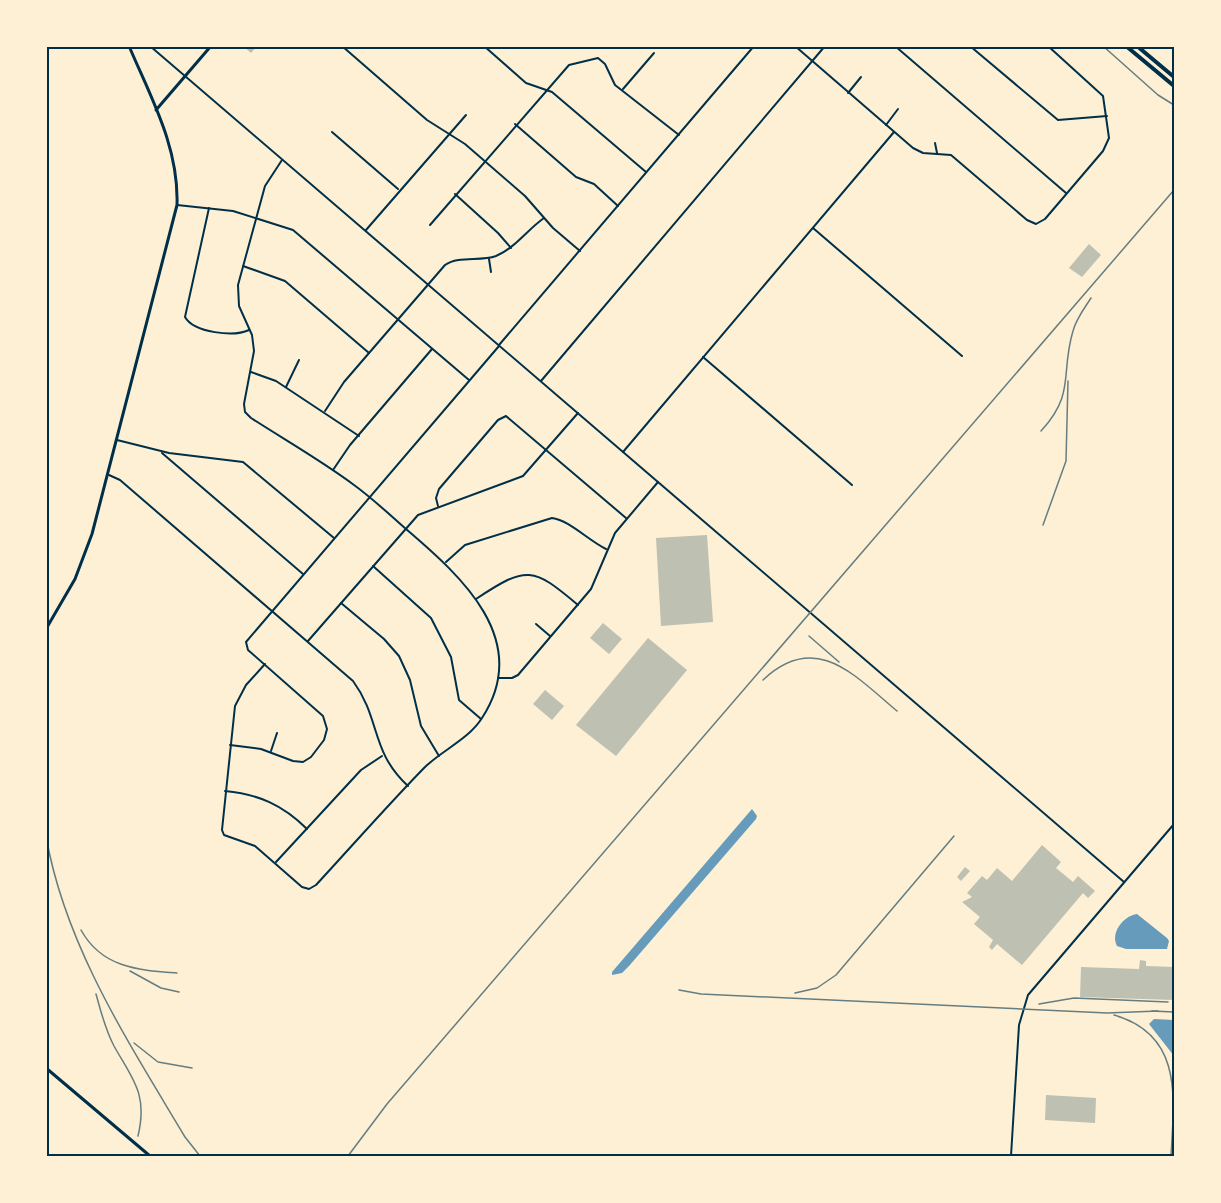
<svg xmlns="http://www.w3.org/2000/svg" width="1221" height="1203" viewBox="0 0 1221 1203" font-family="'Archivo Narrow',sans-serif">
  <rect width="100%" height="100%" fill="#fdf0d5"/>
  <g fill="#669bbc">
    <path d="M 752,809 L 757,816 L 756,819 L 629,966 L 622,973 L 612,975 L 612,972 Z"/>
    <path d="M 1137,914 L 1167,938 L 1169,941 L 1167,949 L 1126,949 L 1117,946 C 1110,933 1123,916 1137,914 Z"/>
    <path d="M 1154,1019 L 1174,1020 L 1174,1056 L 1149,1024 Z"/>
  </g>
  <g fill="#bec0b2">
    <path d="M 243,46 L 257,46 L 251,53 Z"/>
    <path d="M 1089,244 L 1101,255 L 1082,277 L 1069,268 Z"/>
    <path d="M 707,535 L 713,622 L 661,626 L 656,538 Z"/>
    <path d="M 603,623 L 622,639 L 609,654 L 590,638 Z"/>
    <path d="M 648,638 L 687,670 L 616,756 L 576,725 Z"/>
    <path d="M 545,690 L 564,706 L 552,720 L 533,704 Z"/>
    <path d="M 1042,845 L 1061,862 L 1056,868 L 1073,882 L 1078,876 L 1095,891 L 1088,898 L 1083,893 L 1022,965 L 997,944 L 992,950 L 989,947 L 993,940 L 974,924 L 980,917 L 962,902 L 972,897 L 967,893 L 982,876 L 987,880 L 997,868 L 1012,881 Z"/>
    <path d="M 965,867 L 970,871 L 961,881 L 957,877 Z"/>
    <path d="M 1140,960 L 1146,961 L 1146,966 L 1174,967 L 1174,1000 L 1080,997 L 1081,967 L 1139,969 Z"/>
    <path d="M 1046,1095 L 1096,1098 L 1095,1123 L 1045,1120 Z"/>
  </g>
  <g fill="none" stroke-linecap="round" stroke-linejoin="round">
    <g stroke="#003049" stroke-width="2">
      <path d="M 342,46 L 427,120 L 465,144 L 525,196 L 553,228 L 580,251"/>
      <path d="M 484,46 L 526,83 L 552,92 L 646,172"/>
      <path d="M 795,46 L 913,148 L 923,153 L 951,155 L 1027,220 L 1036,224 L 1045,219 L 1103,151 L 1109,138 L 1103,96 L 1048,46"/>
      <path d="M 895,46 L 1066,193"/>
      <path d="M 970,46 L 1058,120 L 1107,116"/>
      <path d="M 623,89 L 654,53"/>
      <path d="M 848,93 L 861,77"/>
      <path d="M 515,124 L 576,177 L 594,184 L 618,206"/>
      <path d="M 886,125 L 898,109"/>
      <path d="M 332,132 L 398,189"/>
      <path d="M 935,143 L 937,153"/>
      <path d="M 455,194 L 498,233 L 511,248"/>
      <path d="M 177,205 L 233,211 L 293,230 L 469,380"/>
      <path d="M 209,208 L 185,317 C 194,333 234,337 249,330"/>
      <path d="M 430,225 L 569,65 L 598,58 L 605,64 L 615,85 L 679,135"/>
      <path d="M 813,228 L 962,356"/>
      <path d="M 366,230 L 466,115"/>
      <path d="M 489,259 L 491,272"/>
      <path d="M 243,266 L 285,281 L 369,353"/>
      <path d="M 703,357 L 852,485"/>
      <path d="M 251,372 L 276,381 L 359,436"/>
      <path d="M 541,381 L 825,46"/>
      <path d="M 286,387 L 299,360"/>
      <path d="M 325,411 L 344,382 L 445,265 C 459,255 480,262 496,256 C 515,248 527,230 544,218"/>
      <path d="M 117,440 L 169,453 L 243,462 L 334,538"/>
      <path d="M 623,452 L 894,132"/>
      <path d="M 162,453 L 303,574"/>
      <path d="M 333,470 L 350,445 L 432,349"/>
      <path d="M 109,475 L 120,480 L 353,681 C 381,719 370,751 408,786"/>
      <path d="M 438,506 L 436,498 L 439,489 L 498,420 L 506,416 L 626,518"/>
      <path d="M 446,562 L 465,545 L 552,518 C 569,520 589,541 606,549"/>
      <path d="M 373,566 L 431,618 L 451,657 L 459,700 L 481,719"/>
      <path d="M 476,599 C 527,565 533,567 578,605"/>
      <path d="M 341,603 L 384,639 L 399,656 L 410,680 L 421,726 L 439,756"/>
      <path d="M 536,624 L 550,636"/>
      <path d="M 308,641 L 418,515 L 523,476 L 578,413"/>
      <path d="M 265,664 L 246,685 L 235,706 L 222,830 L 224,835 L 255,846 L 302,887 L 309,889 L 316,885 C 352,846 387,806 424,768 C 442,750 468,740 482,718 C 533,640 461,576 406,529 C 389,514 372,498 354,485 C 322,461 285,440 251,418 L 245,412 L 244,404 L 254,351 L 252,335 L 239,306 L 238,285 L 265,186 L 282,160"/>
      <path d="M 498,678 L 512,678 L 518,675 L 591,589 L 615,533 L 658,482"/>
      <path d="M 230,745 L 261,749 L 293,761 L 303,762 L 311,757 L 324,740 L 327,729 L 323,716 L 248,650 L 246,642 L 499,346"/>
      <path d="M 271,751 L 277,733"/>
      <path d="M 225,791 C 258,794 283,805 307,829"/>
      <path d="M 276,862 L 361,770 L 382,756"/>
    </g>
    <g stroke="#003049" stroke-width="2">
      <path d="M 150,46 L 1124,882"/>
      <path d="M 499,345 L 754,46"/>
      <path d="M 1011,1156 L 1019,1025 L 1028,995 L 1174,824"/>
    </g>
    <g stroke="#003049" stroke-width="3">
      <path d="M 156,110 L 211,46"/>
      <path d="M 46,1068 L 150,1156"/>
    </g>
    <path stroke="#003049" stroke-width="3" d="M 46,629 L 75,579 L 92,534 L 177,205 C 179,147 151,98 129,46"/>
    <g stroke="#003049" stroke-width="4">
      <path d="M 1126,46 L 1174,86"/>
      <path d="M 1137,46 L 1174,77"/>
    </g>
    <g stroke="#657d81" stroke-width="1.5">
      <path d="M 1103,46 L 1158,95 L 1174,105"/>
      <path d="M 1041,431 C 1076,393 1060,374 1073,331 C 1076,319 1084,309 1091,298"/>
      <path d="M 1043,525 L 1066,461 L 1068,381"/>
      <path d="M 809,636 L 839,662"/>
      <path d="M 763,680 C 816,630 855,676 897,711"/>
      <path d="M 46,836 C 65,946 129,1043 185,1137 L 200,1156"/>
      <path d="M 81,930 C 102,968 138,970 177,973"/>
      <path d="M 130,971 L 161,988 L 179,992"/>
      <path d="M 679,990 L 701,994 L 1107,1013 L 1158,1011"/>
      <path d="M 795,993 L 817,988 L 836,975 L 954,836"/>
      <path d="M 96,994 C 101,1012 105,1029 114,1046 C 133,1080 148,1094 138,1136"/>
      <path d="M 1039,1004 L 1074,998 L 1168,1002"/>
      <path d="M 1152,1011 L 1174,1012"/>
      <path d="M 1114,1015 C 1184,1035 1174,1099 1171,1156"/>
      <path d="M 134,1043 L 158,1062 L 192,1068"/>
      <path d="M 348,1156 L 387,1104 L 1174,190"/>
    </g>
  </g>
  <rect width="1221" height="1203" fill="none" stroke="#fdf0d5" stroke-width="96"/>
  <rect x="48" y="48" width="1125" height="1107" fill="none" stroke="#003049" stroke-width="2"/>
</svg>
